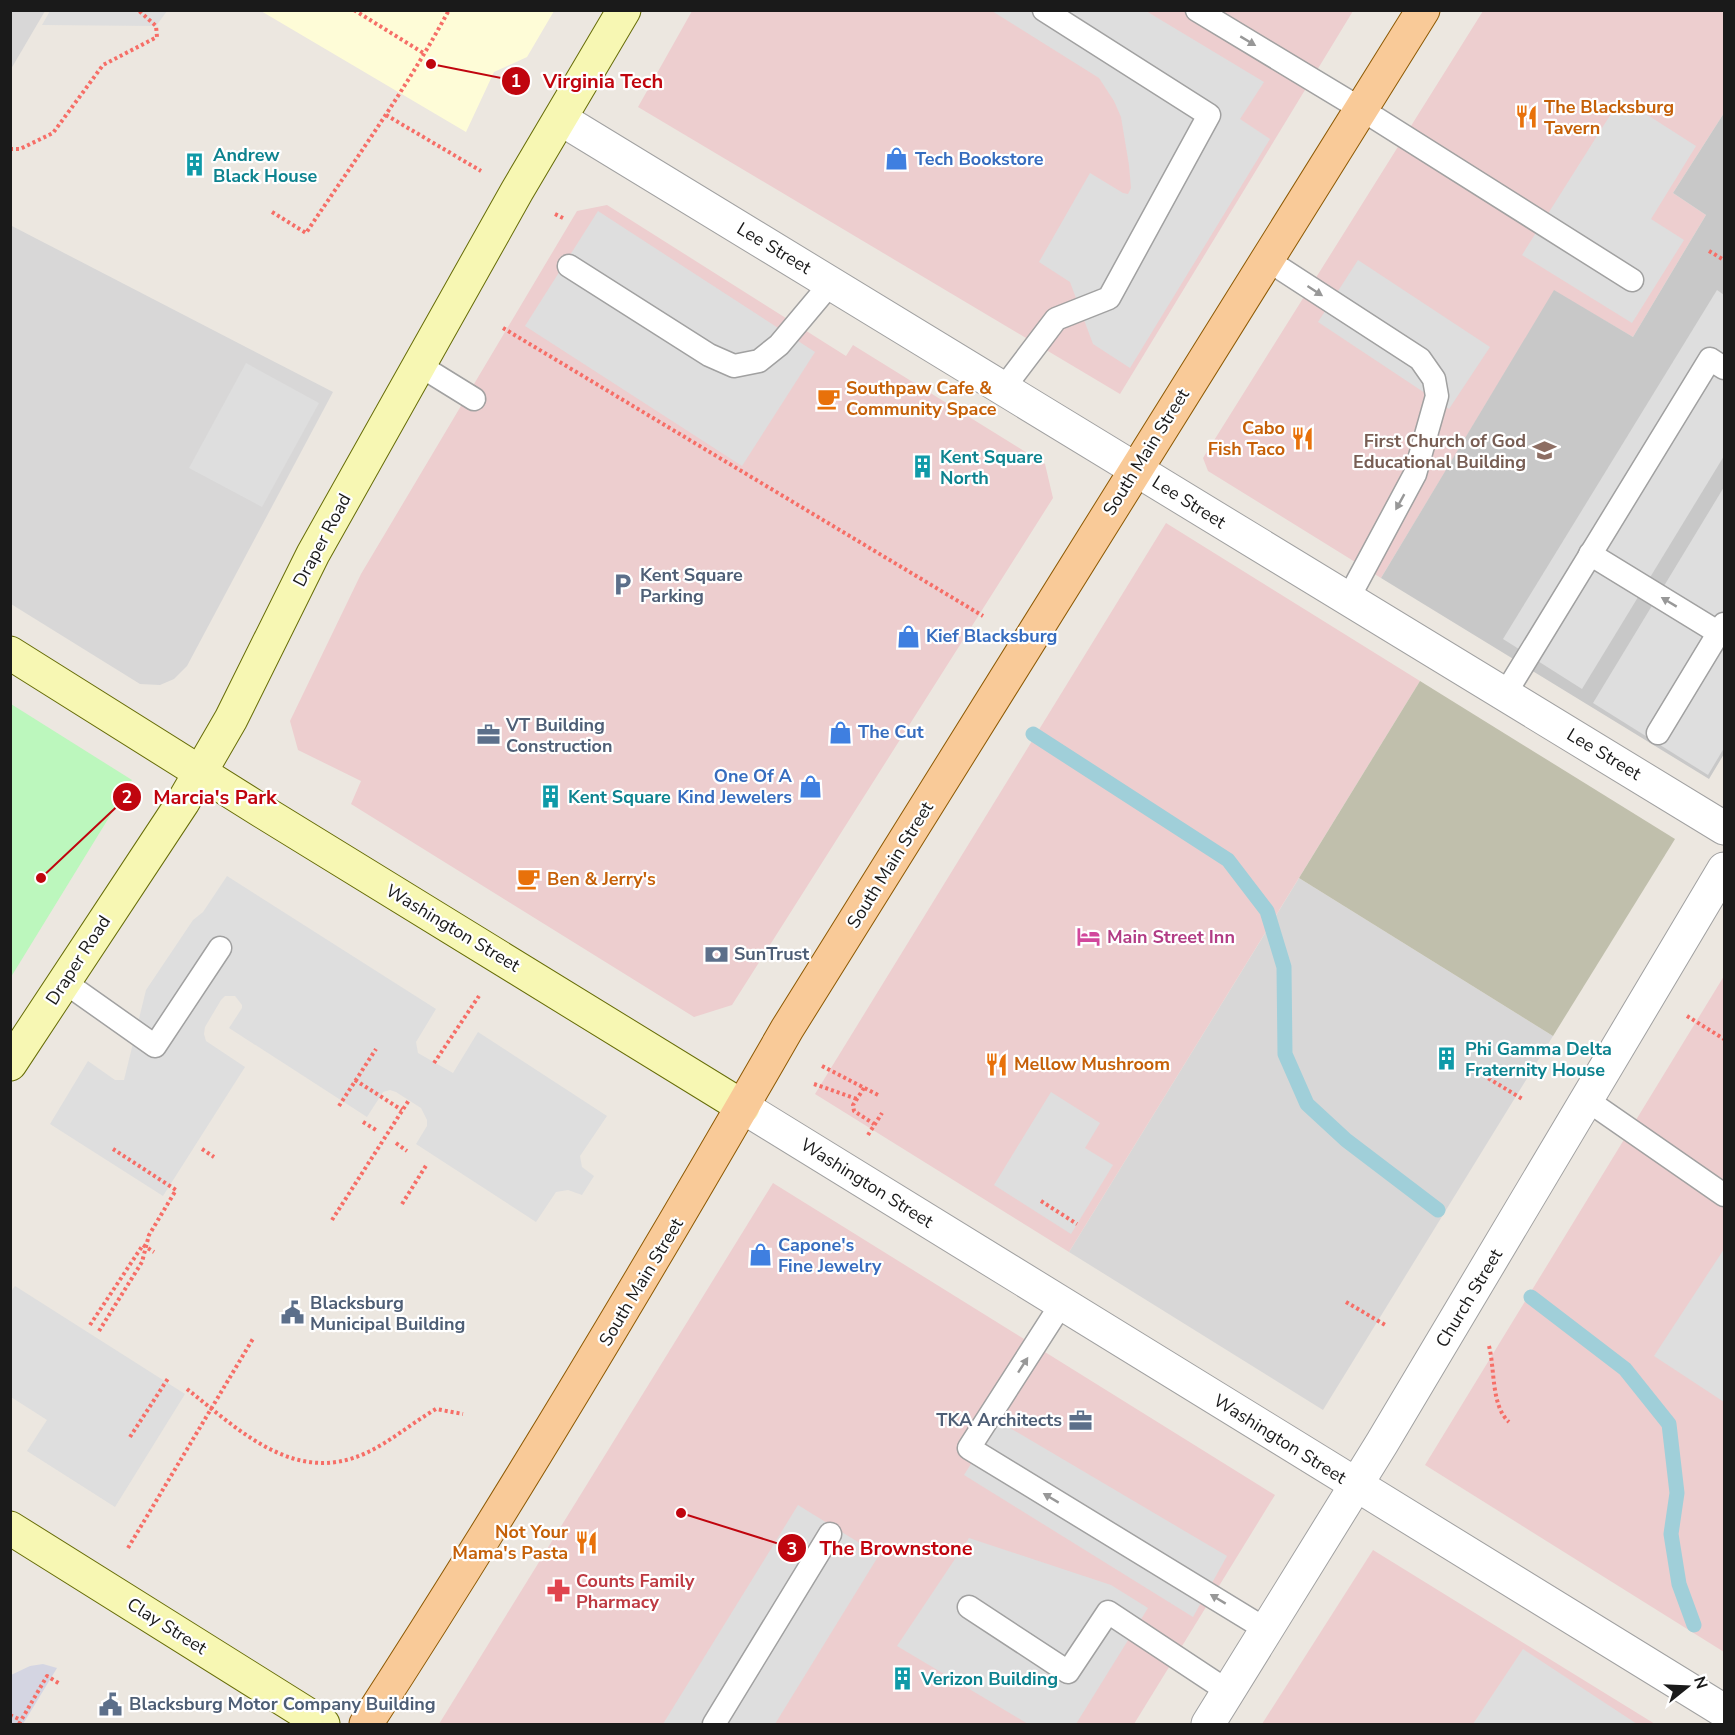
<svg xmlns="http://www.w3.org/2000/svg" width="1735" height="1735" viewBox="0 0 1735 1735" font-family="'Nunito Sans',sans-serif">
  <rect width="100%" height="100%" fill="#ece7e0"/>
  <g fill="#d8d7d7">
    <path d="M 11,10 L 45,11 L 11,69 L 10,11 Z"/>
    <path d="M 10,225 L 333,392 L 187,666 L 174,679 L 160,685 L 140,684 L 11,604 Z"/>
    <path d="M 1299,878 L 1553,1036 L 1323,1410 L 1069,1252 Z"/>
  </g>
  <g fill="#edcecf">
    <path d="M 692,11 L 1353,11 L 1120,394 L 638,107 Z"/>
    <path d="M 1483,11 L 1724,11 L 1724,113 L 1673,193 L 1706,215 L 1633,337 L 1554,291 L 1381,578 L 1208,471 L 1203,458 Z"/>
    <path d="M 607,205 L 846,356 L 853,345 L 1045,464 L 1053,498 L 732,1005 L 694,1017 L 351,804 L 361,781 L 298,750 L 290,721 L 361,574 L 577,211 Z"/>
    <path d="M 1166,523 L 1420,681 L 1069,1252 L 815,1094 Z"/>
    <path d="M 1724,976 L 1724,1652 L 1425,1465 Z"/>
    <path d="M 773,1183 L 1275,1495 L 1134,1724 L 439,1724 Z"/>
    <path d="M 1373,1550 L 1655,1724 L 1262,1724 Z"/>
  </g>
  <path fill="#fefcd7" d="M 261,11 L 554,11 L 527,57 L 494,72 L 466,132 Z"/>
  <path fill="#c8c8c8" d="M 1724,113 L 1724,754 L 1709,779 L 1381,578 L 1554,290 L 1633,337 L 1706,215 L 1673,193 Z"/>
  <path fill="#c0bfac" d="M 1420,681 L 1675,839 L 1553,1036 L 1299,878 Z"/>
  <path fill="#bcf7bd" d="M 11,704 L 132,780 L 11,977 Z"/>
  <g fill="#dedede">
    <path d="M 50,11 L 50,10 L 167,11 L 156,26 L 42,25 Z"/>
    <path d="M 992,11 L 1146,11 L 1264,82 L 1240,119 L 1270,139 L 1130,368 L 1093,344 L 1070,282 L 1039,262 L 1090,173 L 1123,193 L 1128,194 L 1131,188 L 1129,165 L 1121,117 L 1114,101 L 1099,78 Z"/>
    <path d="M 1621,98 L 1696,146 L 1651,219 L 1684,240 L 1632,323 L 1522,255 Z"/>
    <path d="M 598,211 L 815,352 L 742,466 L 525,326 Z"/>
    <path d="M 1358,260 L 1490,347 L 1449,409 L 1318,322 Z"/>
    <path d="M 1717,290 L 1724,295 L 1724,456 L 1582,689 L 1503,639 Z"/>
    <path d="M 246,363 L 319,403 L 262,507 L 189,468 Z"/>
    <path d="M 1724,487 L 1724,748 L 1708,775 L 1593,703 Z"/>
    <path d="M 227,876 L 436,1009 L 416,1042 L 418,1053 L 453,1073 L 478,1032 L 607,1116 L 580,1156 L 582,1167 L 594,1176 L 582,1195 L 568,1190 L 556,1192 L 536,1222 L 416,1144 L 427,1126 L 427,1120 L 421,1108 L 396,1092 L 390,1090 L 383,1092 L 367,1117 L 229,1028 L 242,1008 L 242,1005 L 235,996 L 225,996 L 221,1000 L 205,1027 L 204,1034 L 206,1041 L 245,1067 L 163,1196 L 50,1124 L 88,1061 L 115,1080 L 124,1080 L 146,990 L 193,920 L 203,912 Z"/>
    <path d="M 1051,1092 L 1100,1123 L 1085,1148 L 1113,1165 L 1071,1234 L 994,1185 Z"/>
    <path d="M 1724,1249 L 1724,1402 L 1654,1356 Z"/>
    <path d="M 15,1286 L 185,1394 L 115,1507 L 27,1451 L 47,1420 L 11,1397 L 10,1293 Z"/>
    <path d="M 998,1421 L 1227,1556 L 1193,1617 L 964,1475 Z"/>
    <path d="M 798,1505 L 879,1555 L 775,1724 L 663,1724 Z"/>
    <path d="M 969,1538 L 1111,1585 L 1148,1608 L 1076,1724 L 1028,1724 L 897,1646 Z"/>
    <path d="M 1523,1649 L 1637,1724 L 1473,1724 Z"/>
  </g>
  <path fill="#d4d5e2" d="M 43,1664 L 57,1668 L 23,1724 L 11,1724 L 11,1675 L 30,1666 Z"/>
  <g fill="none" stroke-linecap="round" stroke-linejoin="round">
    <g stroke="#a0cfd9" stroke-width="15">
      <path d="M 1033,734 L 1228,860 L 1267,911 L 1284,967 L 1285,1054 L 1307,1104 L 1346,1140 L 1438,1210"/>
      <path d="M 1531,1297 L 1625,1369 L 1669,1424 L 1677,1493 L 1671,1534 L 1679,1584 L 1694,1625"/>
    </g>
    <defs>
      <g id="lane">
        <path d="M 1197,10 L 1361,109 L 1632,280"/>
        <path d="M 1266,259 L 1420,359 L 1434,379 L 1437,396 L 1415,474 L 1348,599"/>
        <path d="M 569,266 L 709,355 L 734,366 L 759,361 L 779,345 L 831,283"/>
        <path d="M 419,365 L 474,399"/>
        <path d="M 1003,389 L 1056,319 L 1109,298 L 1209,115 L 1044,10"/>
        <path d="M 1590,554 L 1719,633"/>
        <path d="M 1505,694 L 1710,359 L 1724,368"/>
        <path d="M 1658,733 L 1724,624"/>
        <path d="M 63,981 L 155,1046 L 220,948"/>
        <path d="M 1587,1100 L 1724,1195"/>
        <path d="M 1062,1303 L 969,1448 L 1267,1630"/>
        <path d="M 969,1607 L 1068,1672 L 1108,1612 L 1229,1692"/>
        <path d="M 714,1724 L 830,1534"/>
      </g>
      <g id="street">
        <path d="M 561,119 L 1724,828"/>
        <path d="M 743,1107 L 1724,1711"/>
        <path d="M 1208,1724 L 1382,1443 L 1724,869"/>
      </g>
      <g id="secondary">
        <path d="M 10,653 L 260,810 L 743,1107"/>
        <path d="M 10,1064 L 183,802 L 231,719 L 313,554 L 517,191 L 624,10"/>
        <path d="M 10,1528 L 323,1724"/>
      </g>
      <path id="primary" d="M 366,1724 C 513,1497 652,1264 787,1029 L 1423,10"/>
    </defs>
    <use href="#lane" stroke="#a1a1a1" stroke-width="25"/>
    <use href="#street" stroke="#a1a1a1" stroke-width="35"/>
    <use href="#secondary" stroke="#666c07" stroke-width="35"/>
    <use href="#primary" stroke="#8d5903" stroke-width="35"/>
    <g stroke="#f66e67" stroke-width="4" stroke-dasharray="3 3" stroke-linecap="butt">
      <path d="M 354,10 L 425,54"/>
      <path d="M 386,115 L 481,171"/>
      <path d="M 10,149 L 20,149 L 53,133 L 103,65 L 157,37 L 156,26 L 138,10"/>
      <path d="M 272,212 L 306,233 C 355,160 407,88 449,10"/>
      <path d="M 555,214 L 563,218"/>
      <path d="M 1709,251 L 1724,260"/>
      <path d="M 503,328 L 983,616"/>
      <path d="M 1687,1016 L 1724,1039"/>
      <path d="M 434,1063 L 479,996"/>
      <path d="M 822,1066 L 878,1095"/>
      <path d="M 1478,1072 L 1524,1100"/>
      <path d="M 355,1080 L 402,1110"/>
      <path d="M 814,1084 L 857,1099"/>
      <path d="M 864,1088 L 853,1105 L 854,1111 L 874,1124"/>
      <path d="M 339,1106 L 376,1049"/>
      <path d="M 363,1122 L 376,1130"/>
      <path d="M 868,1135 L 882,1113"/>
      <path d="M 396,1143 L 407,1151"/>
      <path d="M 202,1149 L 214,1157"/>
      <path d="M 1041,1201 L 1077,1224"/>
      <path d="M 402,1204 L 427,1164"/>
      <path d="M 332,1220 L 409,1100"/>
      <path d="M 1346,1302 L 1387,1326"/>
      <path d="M 90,1325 L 143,1245"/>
      <path d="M 99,1331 L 142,1262 L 149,1235 L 176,1190 L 113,1149"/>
      <path d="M 1489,1346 C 1495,1369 1491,1406 1509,1422"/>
      <path d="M 187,1389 C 239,1430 295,1486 366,1453 C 390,1442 412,1423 436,1409 L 463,1414"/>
      <path d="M 130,1437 L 169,1377"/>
      <path d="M 128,1548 L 254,1337"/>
      <path d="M 10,1715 L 21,1720"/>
      <path d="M 19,1724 L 47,1676 L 60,1684"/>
    </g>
    <use href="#lane" stroke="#fff" stroke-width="22"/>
    <use href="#street" stroke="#fff" stroke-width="33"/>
    <use href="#secondary" stroke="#f7f7b3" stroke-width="33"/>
    <use href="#primary" stroke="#f9ca98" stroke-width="33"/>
    <path stroke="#f66e67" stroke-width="4" stroke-dasharray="3 3" stroke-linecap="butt" d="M 143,1245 L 154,1252"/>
  </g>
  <defs><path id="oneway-solid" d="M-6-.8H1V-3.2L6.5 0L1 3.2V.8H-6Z" transform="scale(1.5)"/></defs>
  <g fill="#989898">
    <use href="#oneway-solid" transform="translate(1248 41) rotate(31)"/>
    <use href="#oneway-solid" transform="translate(1315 291) rotate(33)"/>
    <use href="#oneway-solid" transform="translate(1400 502) rotate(119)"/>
    <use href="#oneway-solid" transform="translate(1669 602) rotate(-149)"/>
    <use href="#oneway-solid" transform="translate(1023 1365) rotate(-57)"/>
    <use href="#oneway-solid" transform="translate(1051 1498) rotate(-149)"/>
    <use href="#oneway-solid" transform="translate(1218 1599) rotate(-149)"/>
  </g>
  <defs>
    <symbol id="restaurant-bare" viewBox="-9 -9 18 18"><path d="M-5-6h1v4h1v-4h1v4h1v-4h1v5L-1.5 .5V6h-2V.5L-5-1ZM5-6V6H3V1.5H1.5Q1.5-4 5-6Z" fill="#e8710a" stroke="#fff" stroke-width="2.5" paint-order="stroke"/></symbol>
    <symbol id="shop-bare" viewBox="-9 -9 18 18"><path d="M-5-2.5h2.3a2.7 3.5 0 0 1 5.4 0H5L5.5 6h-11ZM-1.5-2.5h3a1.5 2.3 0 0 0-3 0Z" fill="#3f7fe0" stroke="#fff" stroke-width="2.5" paint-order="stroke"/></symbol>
    <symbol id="building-bare" viewBox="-9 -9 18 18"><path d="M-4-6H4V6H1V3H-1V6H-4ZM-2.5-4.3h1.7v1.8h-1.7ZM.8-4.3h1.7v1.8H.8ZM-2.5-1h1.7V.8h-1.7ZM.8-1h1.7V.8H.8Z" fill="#0f9aa8" stroke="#fff" stroke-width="2.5" paint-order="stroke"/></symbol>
    <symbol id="cafe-bare" viewBox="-9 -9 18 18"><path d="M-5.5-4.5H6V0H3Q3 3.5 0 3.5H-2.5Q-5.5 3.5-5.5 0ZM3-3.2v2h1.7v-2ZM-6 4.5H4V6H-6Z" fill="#e8710a" stroke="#fff" stroke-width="2.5" paint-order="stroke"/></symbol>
    <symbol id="school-bare" viewBox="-9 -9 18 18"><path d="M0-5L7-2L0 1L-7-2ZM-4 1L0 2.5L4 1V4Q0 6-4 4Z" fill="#8d6e63" stroke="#fff" stroke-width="2.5" paint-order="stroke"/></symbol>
    <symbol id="parking-bare" viewBox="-9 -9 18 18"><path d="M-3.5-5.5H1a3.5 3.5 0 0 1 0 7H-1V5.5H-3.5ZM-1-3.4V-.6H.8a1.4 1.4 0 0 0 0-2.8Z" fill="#5c6f8a" stroke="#fff" stroke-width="2.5" paint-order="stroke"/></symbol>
    <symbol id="office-bare" viewBox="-9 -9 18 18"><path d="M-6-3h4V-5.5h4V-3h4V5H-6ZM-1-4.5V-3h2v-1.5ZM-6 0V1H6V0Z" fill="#5c6f8a" stroke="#fff" stroke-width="2.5" paint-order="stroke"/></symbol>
    <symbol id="hotel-bare" viewBox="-9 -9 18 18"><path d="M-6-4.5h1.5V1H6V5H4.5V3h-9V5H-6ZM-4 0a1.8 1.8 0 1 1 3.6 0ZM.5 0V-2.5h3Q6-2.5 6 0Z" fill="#d1479c" stroke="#fff" stroke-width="2.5" paint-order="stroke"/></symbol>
    <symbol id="bank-bare" viewBox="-9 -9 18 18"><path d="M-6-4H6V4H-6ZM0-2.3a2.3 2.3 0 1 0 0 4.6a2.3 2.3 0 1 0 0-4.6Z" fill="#5c6f8a" stroke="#fff" stroke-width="2.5" paint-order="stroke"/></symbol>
    <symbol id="civic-bare" viewBox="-9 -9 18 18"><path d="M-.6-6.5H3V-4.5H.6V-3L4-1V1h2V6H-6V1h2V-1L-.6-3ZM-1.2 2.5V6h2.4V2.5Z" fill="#5c6f8a" stroke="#fff" stroke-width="2.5" paint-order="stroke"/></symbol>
    <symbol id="pharmacy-bare" viewBox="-9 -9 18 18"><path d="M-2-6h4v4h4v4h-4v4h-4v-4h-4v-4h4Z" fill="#e0444e" stroke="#fff" stroke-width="2.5" paint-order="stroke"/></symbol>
  </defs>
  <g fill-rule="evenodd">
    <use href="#restaurant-bare" x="1510" y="100" width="33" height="33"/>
    <use href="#shop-bare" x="880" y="142" width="33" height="33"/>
    <use href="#building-bare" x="178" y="148" width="33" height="33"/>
    <use href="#cafe-bare" x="812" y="382" width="33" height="33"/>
    <use href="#restaurant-bare" x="1286" y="422" width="33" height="33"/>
    <use href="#school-bare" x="1528" y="434" width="33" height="33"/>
    <use href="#building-bare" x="906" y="450" width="33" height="33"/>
    <use href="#parking-bare" x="606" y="568" width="33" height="33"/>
    <use href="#shop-bare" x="892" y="620" width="33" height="33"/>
    <use href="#shop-bare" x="824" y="716" width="33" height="33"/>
    <use href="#office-bare" x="472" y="718" width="33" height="33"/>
    <use href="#shop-bare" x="794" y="770" width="33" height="33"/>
    <use href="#building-bare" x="534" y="780" width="33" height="33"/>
    <use href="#cafe-bare" x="512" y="862" width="33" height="33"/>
    <use href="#hotel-bare" x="1072" y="920" width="33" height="33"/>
    <use href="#bank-bare" x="700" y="938" width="33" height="33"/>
    <use href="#building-bare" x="1430" y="1042" width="33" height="33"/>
    <use href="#restaurant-bare" x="980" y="1048" width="33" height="33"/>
    <use href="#shop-bare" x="744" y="1238" width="33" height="33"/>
    <use href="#civic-bare" x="276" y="1296" width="33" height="33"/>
    <use href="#office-bare" x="1064" y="1404" width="33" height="33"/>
    <use href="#restaurant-bare" x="570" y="1526" width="33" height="33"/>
    <use href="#pharmacy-bare" x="542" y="1574" width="33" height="33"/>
    <use href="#building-bare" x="886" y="1662" width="33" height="33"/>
    <use href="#civic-bare" x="94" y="1688" width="33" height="33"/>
  </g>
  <g text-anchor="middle" stroke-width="4.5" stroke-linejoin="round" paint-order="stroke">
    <g font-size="18" font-weight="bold" fill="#c56008" stroke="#fff" text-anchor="start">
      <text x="1544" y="113">The Blacksburg<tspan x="1544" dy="21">Tavern</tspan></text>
      <text x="846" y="394">Southpaw Cafe &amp;<tspan x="846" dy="21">Community Space</tspan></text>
      <text x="1285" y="434" text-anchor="end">Cabo<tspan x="1285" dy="21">Fish Taco</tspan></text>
      <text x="547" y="885">Ben &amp; Jerry's</text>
      <text x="1014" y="1070">Mellow Mushroom</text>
      <text x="568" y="1538" text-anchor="end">Not Your<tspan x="568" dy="21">Mama's Pasta</tspan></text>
    </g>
    <g font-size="18" font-weight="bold" fill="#0d838f" stroke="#fff" text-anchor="start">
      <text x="213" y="161">Andrew<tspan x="213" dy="21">Black House</tspan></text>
      <text x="940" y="463">Kent Square<tspan x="940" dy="21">North</tspan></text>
      <text x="568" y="803">Kent Square</text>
      <text x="1465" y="1055">Phi Gamma Delta<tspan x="1465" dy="21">Fraternity House</tspan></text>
      <text x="921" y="1685">Verizon Building</text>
    </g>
    <g font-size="18" font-weight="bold" fill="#366cbe" stroke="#fff" text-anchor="start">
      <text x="915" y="165">Tech Bookstore</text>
      <text x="926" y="642">Kief Blacksburg</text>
      <text x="858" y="738">The Cut</text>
      <text x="792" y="782" text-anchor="end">One Of A<tspan x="792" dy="21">Kind Jewelers</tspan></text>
      <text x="778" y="1251">Capone's<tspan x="778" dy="21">Fine Jewelry</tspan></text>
    </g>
    <g font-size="18" fill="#1a1a1a" stroke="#fff">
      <text transform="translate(774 248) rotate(31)" y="6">Lee Street</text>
      <text transform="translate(1146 452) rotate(-58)" y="6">South Main Street</text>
      <text transform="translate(1189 502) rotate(32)" y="6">Lee Street</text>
      <text transform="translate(322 540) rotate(-62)" y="6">Draper Road</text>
      <text transform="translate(1604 754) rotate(31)" y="6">Lee Street</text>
      <text transform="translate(890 865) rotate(-58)" y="6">South Main Street</text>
      <text transform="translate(453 928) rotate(31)" y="6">Washington Street</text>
      <text transform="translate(78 960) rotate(-57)" y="6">Draper Road</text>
      <text transform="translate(867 1183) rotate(32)" y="6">Washington Street</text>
      <text transform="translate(641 1282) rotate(-59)" y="6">South Main Street</text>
      <text transform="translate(1469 1298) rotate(-59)" y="6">Church Street</text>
      <text transform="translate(1280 1439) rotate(32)" y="6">Washington Street</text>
      <text transform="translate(167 1626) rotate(32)" y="6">Clay Street</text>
    </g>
    <g font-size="18" font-weight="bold" fill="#785e54" stroke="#fff" text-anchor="end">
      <text x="1526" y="447">First Church of God<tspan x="1526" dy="21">Educational Building</tspan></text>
    </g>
    <g font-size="18" font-weight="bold" fill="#4e5e75" stroke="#fff" text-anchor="start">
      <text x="640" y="581">Kent Square<tspan x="640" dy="21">Parking</tspan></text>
      <text x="506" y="731">VT Building<tspan x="506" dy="21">Construction</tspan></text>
      <text x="734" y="960">SunTrust</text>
      <text x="310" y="1309">Blacksburg<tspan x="310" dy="21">Municipal Building</tspan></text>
      <text x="1062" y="1426" text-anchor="end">TKA Architects</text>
      <text x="129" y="1710">Blacksburg Motor Company Building</text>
    </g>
    <g font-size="18" font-weight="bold" fill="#b23c85" stroke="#fff" text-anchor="start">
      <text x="1107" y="943">Main Street Inn</text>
    </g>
    <g font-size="18" font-weight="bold" fill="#be3a42" stroke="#fff" text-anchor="start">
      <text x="576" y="1587">Counts Family<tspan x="576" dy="21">Pharmacy</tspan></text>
    </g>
  </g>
  <path fill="none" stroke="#c0050e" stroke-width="2" d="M431 64L516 81M41 878L127 797M681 1513L792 1548"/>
  <g fill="#c0050e" stroke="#fff" stroke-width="2">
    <circle cx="431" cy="64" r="6"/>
    <circle cx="41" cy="878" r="6"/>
    <circle cx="681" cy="1513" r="6"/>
    <circle cx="516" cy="81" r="15"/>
    <circle cx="127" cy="797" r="15"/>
    <circle cx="792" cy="1548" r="15"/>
  </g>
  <g font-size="18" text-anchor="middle" font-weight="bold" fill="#fff">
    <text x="516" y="87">1</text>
    <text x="127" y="803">2</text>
    <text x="792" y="1555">3</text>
  </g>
  <g font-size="20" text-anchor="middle" font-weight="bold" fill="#c0050e" stroke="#fff" stroke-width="4.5" stroke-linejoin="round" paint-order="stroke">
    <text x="603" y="88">Virginia Tech</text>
    <text x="215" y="804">Marcia's Park</text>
    <text x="896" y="1555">The Brownstone</text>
  </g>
  <rect width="1735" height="1735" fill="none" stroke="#1a1a1a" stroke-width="24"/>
  <g transform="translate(1687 1687) rotate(72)" stroke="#ffffff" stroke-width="4.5" paint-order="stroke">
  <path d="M0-4.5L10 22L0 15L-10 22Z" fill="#1a1a1a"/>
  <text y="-9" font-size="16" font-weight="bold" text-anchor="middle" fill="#1a1a1a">N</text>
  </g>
</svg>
